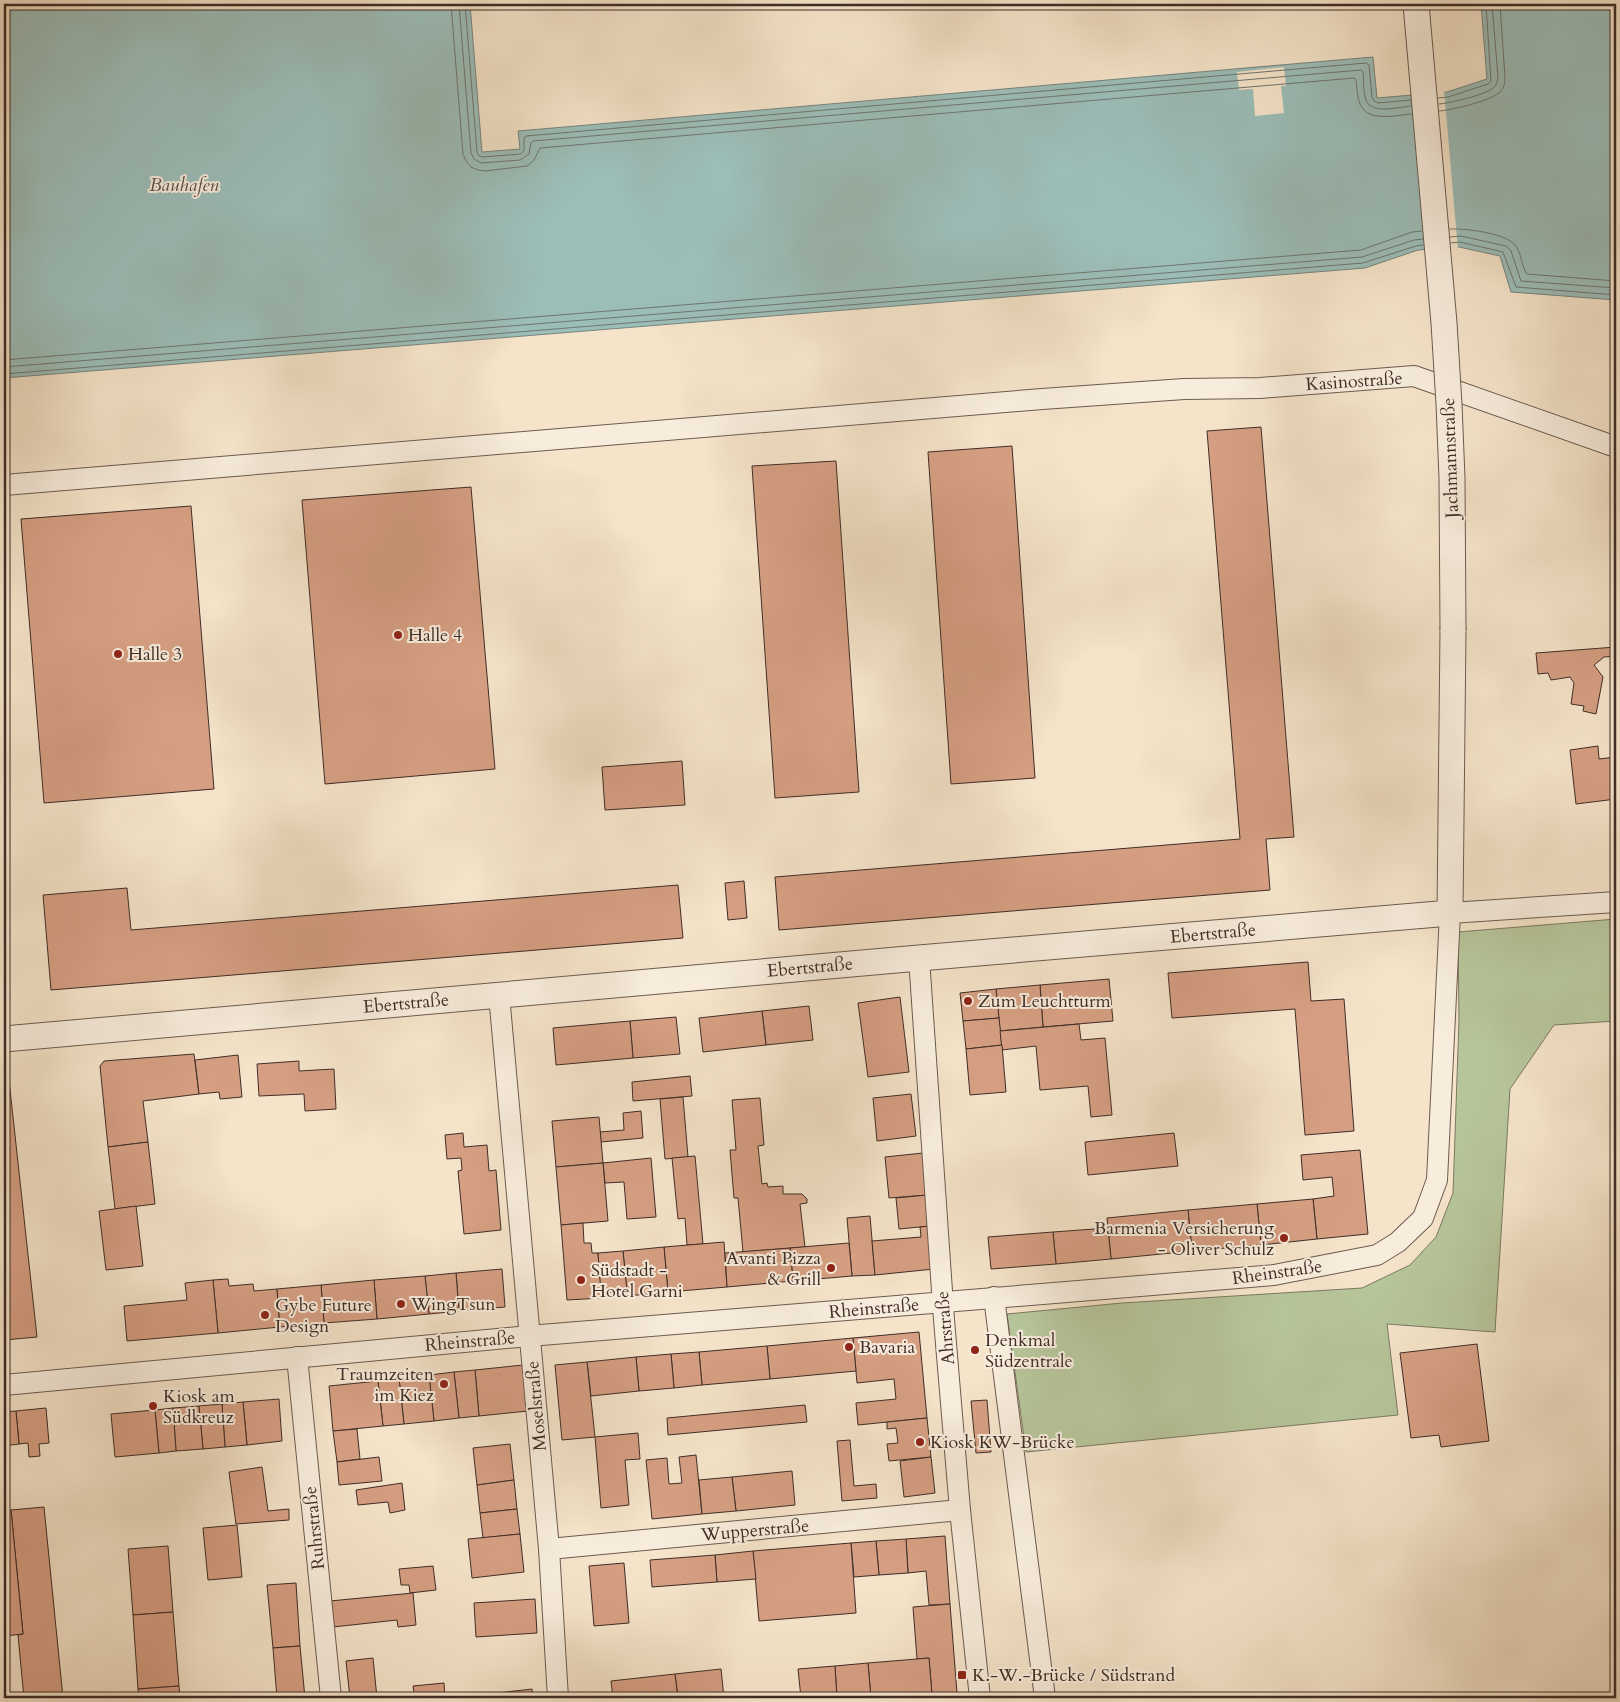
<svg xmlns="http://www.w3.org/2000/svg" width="1620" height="1702" viewBox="0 0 1620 1702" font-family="Cardo,serif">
  <rect width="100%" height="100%" fill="#f5e4ca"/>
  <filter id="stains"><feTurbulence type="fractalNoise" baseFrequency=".004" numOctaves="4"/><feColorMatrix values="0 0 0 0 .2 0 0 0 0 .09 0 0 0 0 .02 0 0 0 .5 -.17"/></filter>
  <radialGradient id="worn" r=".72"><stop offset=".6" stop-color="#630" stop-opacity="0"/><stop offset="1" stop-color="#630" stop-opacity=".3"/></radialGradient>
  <path fill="#b7c59b" stroke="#7b7961" d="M 1616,919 L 1616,1021 L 1554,1025 L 1510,1089 L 1495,1332 L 1387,1324 L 1398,1415 L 1026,1452 L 1007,1314 L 1122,1303 L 1362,1288 L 1410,1265 L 1436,1237 L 1453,1193 L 1459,1020 L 1458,932 Z"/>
  <path fill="#9cbeb9" stroke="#77847f" d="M 4,4 L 470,4 L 482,152 L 520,149 L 518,131 L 1373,57 L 1377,98 L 1447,92 L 1487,79 L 1481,4 L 1616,4 L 1616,300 L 1511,292 L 1500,256 L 1459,247 L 1418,250 L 1365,268 L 4,378 Z"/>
  <g fill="#f5e4ca">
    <path d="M 1284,67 L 1286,86 L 1281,86 L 1284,113 L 1255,116 L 1253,89 L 1239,90 L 1237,72 Z"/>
    <path d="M 1444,90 L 1458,250 L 1438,251 L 1423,91 Z"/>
  </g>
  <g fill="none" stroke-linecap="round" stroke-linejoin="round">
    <g stroke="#6e7670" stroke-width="1">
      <path d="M 451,4 L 463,154 L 466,161 L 471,167 L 478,170 L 485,171 L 527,166 L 534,160 L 540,148 L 1354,78 L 1356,80 C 1357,87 1357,97 1360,104 C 1368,123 1396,115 1412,114"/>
      <path d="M 459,4 L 471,153 L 474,159 L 481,163 L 520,160 L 529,154 L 531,143 L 533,141 L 1361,70 L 1363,72 C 1364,81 1363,92 1366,100 C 1371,115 1399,107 1411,106"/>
      <path d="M 465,4 L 477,152 L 479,156 L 483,157 L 521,154 L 524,150 L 524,138 L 526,136 L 1366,63 L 1369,65 L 1372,97 L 1374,101 L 1378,103 L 1411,100"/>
      <path d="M 1438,98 L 1448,97 L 1488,84 L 1491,81 L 1486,4"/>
      <path d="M 1439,104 C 1450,103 1485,95 1493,88 C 1497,85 1497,82 1498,77 L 1492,4"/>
      <path d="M 1439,111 C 1452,110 1491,101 1500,92 C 1504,88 1505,83 1505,78 L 1500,4"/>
      <path d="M 1450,229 C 1463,228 1506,233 1515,245 C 1522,253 1521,266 1527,274 L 1616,281"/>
      <path d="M 1450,237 L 1461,236 L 1506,246 L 1511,251 L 1521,281 L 1616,288"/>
      <path d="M 1451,243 L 1460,242 L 1503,252 L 1516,287 L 1616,295"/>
      <path d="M 4,360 L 1361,250 L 1412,232 L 1422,231"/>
      <path d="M 4,367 L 1362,257 L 1414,240 L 1423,239"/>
      <path d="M 4,374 L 1363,263 L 1416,246 L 1423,245"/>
    </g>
  </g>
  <g fill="#d69f83" stroke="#3f2d27">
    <path d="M 1261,427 L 1294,837 L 1266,839 L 1270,890 L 779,930 L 775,877 L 1240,839 L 1207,431 Z"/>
    <path d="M 1012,446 L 1035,778 L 951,784 L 928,452 Z"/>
    <path d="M 836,461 L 859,792 L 775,798 L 752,466 Z"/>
    <path d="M 471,487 L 495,769 L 325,784 L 302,500 Z"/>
    <path d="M 191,506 L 214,789 L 44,803 L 21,519 Z"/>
    <path d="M 1616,647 L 1616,656 L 1604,657 L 1594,665 L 1603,677 L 1596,714 L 1583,711 L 1584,706 L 1571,704 L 1574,683 L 1570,677 L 1551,680 L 1548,673 L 1538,674 L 1536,653 Z"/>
    <path d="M 1598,746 L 1599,759 L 1616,757 L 1616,799 L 1576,804 L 1570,750 Z"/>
    <path d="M 682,761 L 685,805 L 605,810 L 602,767 Z"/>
    <path d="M 744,881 L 747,918 L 728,920 L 725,883 Z"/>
    <path d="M 678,885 L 683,938 L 51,990 L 43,895 L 127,888 L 131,930 Z"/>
    <path d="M 1308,962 L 1311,1001 L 1344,999 L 1354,1131 L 1305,1135 L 1295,1009 L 1172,1018 L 1168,973 Z"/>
    <path d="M 1109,979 L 1113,1021 L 1043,1027 L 1040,985 Z"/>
    <path d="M 1040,985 L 1043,1027 L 1000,1031 L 996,989 Z"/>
    <path d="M 996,989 L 999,1018 L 963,1021 L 960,993 Z"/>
    <path d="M 900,997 L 909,1072 L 868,1077 L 858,1003 Z"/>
    <path d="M 809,1006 L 813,1040 L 766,1045 L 762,1011 Z"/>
    <path d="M 762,1011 L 766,1045 L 703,1052 L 699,1018 Z"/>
    <path d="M 676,1017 L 680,1054 L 633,1058 L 630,1021 Z"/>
    <path d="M 999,1018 L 1002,1045 L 966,1049 L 963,1021 Z"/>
    <path d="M 630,1021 L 633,1058 L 556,1065 L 553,1028 Z"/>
    <path d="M 1079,1024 L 1081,1040 L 1105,1038 L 1112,1115 L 1091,1117 L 1088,1086 L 1040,1090 L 1036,1046 L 1002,1050 L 1000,1031 Z"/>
    <path d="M 1002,1045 L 1006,1092 L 970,1095 L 966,1049 Z"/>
    <path d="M 194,1054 L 199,1094 L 143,1101 L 148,1142 L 108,1147 L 100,1066 L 104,1061 Z"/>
    <path d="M 238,1055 L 242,1097 L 220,1099 L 219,1092 L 199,1094 L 195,1060 Z"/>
    <path d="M 299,1061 L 299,1071 L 334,1069 L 336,1109 L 305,1111 L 304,1094 L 259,1096 L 257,1064 Z"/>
    <path d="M 8,1071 L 37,1337 L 4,1340 L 4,1072 Z"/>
    <path d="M 690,1076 L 692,1096 L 633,1101 L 632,1082 Z"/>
    <path d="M 911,1094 L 916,1136 L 877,1141 L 873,1098 Z"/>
    <path d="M 683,1097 L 688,1157 L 665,1159 L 660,1099 Z"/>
    <path d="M 760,1098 L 764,1145 L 758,1146 L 762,1184 L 767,1183 L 768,1187 L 783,1186 L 783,1194 L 802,1194 L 807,1199 L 807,1203 L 800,1204 L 805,1247 L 743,1252 L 738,1198 L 734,1198 L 730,1150 L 736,1150 L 732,1100 Z"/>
    <path d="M 641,1111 L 643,1138 L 601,1142 L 600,1132 L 624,1130 L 623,1113 Z"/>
    <path d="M 599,1117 L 603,1163 L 556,1167 L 552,1121 Z"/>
    <path d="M 463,1133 L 464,1147 L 487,1145 L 489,1171 L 496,1170 L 501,1230 L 464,1234 L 458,1171 L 462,1170 L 461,1158 L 447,1159 L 445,1135 Z"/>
    <path d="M 1174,1133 L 1178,1166 L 1088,1175 L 1085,1142 Z"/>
    <path d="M 148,1142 L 155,1204 L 115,1209 L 108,1147 Z"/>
    <path d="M 1360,1150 L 1368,1234 L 1317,1239 L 1313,1199 L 1334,1196 L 1332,1177 L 1303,1180 L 1301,1155 Z"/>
    <path d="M 923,1153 L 927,1195 L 889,1198 L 885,1157 Z"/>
    <path d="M 695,1156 L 703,1244 L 687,1245 L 685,1218 L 678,1219 L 672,1158 Z"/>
    <path d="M 651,1158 L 656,1217 L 627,1219 L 624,1182 L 605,1183 L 603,1163 Z"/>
    <path d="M 603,1163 L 608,1221 L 561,1225 L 556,1167 Z"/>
    <path d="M 927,1195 L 930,1226 L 899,1229 L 896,1198 Z"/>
    <path d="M 1313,1199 L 1317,1239 L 1261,1245 L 1257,1204 Z"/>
    <path d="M 1257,1204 L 1261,1245 L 1192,1251 L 1188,1210 Z"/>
    <path d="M 136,1206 L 143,1266 L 106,1270 L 99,1211 Z"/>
    <path d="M 1188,1210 L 1192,1251 L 1111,1259 L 1107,1218 Z"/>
    <path d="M 870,1216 L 875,1275 L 852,1276 L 847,1218 Z"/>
    <path d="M 583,1223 L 584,1243 L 591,1243 L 592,1253 L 598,1253 L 602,1298 L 567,1300 L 561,1225 Z"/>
    <path d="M 930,1226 L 934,1269 L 875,1275 L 872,1241 L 921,1237 L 920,1227 Z"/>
    <path d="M 1108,1228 L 1111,1259 L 1056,1264 L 1053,1232 Z"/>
    <path d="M 1053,1232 L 1056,1264 L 991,1269 L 988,1237 Z"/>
    <path d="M 724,1242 L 727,1287 L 668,1292 L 664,1247 Z"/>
    <path d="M 849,1243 L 852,1276 L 793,1281 L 790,1248 Z"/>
    <path d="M 664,1247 L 668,1292 L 627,1296 L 623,1251 Z"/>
    <path d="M 790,1248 L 793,1281 L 727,1287 L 725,1253 Z"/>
    <path d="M 623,1251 L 627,1291 L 601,1293 L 598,1253 Z"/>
    <path d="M 502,1269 L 505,1307 L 459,1311 L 456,1273 Z"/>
    <path d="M 456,1273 L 459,1311 L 429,1314 L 425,1276 Z"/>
    <path d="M 425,1276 L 429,1314 L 377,1319 L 374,1280 Z"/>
    <path d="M 228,1279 L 229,1286 L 253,1284 L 254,1291 L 277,1289 L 280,1327 L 218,1333 L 213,1280 Z"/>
    <path d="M 213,1280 L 218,1333 L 127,1341 L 124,1306 L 187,1300 L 185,1283 Z"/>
    <path d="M 374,1280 L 377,1319 L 324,1323 L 321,1285 Z"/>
    <path d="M 321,1285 L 324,1323 L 280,1327 L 277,1289 Z"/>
    <path d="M 919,1332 L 927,1418 L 858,1425 L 856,1403 L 896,1399 L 894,1379 L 857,1383 L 853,1338 Z"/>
    <path d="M 853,1338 L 856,1371 L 770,1379 L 767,1346 Z"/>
    <path d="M 1477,1344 L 1489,1441 L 1441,1447 L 1439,1435 L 1411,1438 L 1400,1353 Z"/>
    <path d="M 767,1346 L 770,1379 L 702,1385 L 699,1352 Z"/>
    <path d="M 699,1352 L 702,1385 L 674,1388 L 671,1354 Z"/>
    <path d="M 671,1354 L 674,1388 L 639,1391 L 636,1357 Z"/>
    <path d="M 636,1357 L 639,1391 L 591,1396 L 587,1362 Z"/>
    <path d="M 587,1362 L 595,1437 L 562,1440 L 555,1365 Z"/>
    <path d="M 523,1365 L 528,1411 L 479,1416 L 475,1370 Z"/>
    <path d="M 475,1370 L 479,1416 L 459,1418 L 454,1372 Z"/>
    <path d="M 454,1372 L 459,1418 L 434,1421 L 429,1375 Z"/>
    <path d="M 429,1375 L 434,1421 L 404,1424 L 399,1378 Z"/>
    <path d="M 399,1378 L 404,1424 L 383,1426 L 378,1381 Z"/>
    <path d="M 378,1381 L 383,1426 L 333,1431 L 329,1386 Z"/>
    <path d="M 279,1399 L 282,1441 L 247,1445 L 243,1402 Z"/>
    <path d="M 987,1400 L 991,1452 L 976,1453 L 971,1401 Z"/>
    <path d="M 243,1402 L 247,1445 L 225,1447 L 222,1404 Z"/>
    <path d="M 222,1404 L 225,1447 L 203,1449 L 199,1406 Z"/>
    <path d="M 805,1405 L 807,1422 L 668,1435 L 667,1418 Z"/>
    <path d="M 199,1406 L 203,1449 L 176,1451 L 173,1408 Z"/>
    <path d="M 46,1408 L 49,1443 L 39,1444 L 40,1456 L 29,1457 L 28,1443 L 19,1444 L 16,1411 Z"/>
    <path d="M 173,1408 L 176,1451 L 159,1453 L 155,1410 Z"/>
    <path d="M 155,1410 L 159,1453 L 115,1457 L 111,1414 Z"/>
    <path d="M 16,1411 L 19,1444 L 4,1446 L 4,1412 Z"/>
    <path d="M 927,1418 L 931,1457 L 889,1461 L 887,1444 L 898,1443 L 896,1428 L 887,1429 L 887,1422 Z"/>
    <path d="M 357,1429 L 360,1459 L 337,1462 L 333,1431 Z"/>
    <path d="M 638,1433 L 640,1459 L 625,1460 L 629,1505 L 601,1508 L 595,1437 Z"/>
    <path d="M 850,1440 L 854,1486 L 876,1484 L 877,1498 L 842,1501 L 837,1441 Z"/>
    <path d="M 510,1444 L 514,1480 L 477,1485 L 473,1448 Z"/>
    <path d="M 696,1455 L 702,1514 L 652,1519 L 646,1460 L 667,1458 L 669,1484 L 682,1483 L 679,1457 Z"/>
    <path d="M 379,1457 L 382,1481 L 339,1485 L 337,1462 Z"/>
    <path d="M 931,1457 L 935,1493 L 904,1497 L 900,1461 Z"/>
    <path d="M 262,1467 L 268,1511 L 289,1509 L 289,1520 L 236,1524 L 229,1472 Z"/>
    <path d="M 792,1471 L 795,1505 L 736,1511 L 732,1477 Z"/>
    <path d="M 732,1477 L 736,1511 L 702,1514 L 699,1480 Z"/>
    <path d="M 514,1480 L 517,1509 L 480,1513 L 477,1485 Z"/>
    <path d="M 402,1483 L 405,1510 L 390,1513 L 388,1502 L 358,1505 L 356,1490 Z"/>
    <path d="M 44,1507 L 63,1698 L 24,1698 L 18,1635 L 23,1634 L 11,1510 Z"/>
    <path d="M 517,1509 L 520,1534 L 483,1538 L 480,1513 Z"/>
    <path d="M 11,1510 L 23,1634 L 4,1636 L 4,1511 Z"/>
    <path d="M 237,1525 L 242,1577 L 208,1580 L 203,1528 Z"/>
    <path d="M 520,1534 L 524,1572 L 472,1578 L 468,1539 Z"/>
    <path d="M 945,1536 L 950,1604 L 929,1605 L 926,1571 L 908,1573 L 906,1539 Z"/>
    <path d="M 906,1539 L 908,1573 L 879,1575 L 876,1541 Z"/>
    <path d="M 876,1541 L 879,1575 L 854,1577 L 851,1543 Z"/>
    <path d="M 851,1543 L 856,1613 L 759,1621 L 753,1551 Z"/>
    <path d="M 168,1546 L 173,1612 L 133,1615 L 128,1549 Z"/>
    <path d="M 753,1551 L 756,1579 L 717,1582 L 715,1555 Z"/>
    <path d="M 715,1555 L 717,1582 L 652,1587 L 650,1560 Z"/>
    <path d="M 624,1563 L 629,1623 L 594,1626 L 589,1566 Z"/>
    <path d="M 433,1566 L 436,1590 L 410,1593 L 409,1585 L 401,1585 L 399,1569 Z"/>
    <path d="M 296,1583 L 300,1646 L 273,1648 L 267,1585 Z"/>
    <path d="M 413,1593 L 416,1625 L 398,1627 L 397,1620 L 333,1627 L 330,1601 Z"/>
    <path d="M 535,1599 L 537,1633 L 476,1637 L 474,1603 Z"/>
    <path d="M 950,1604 L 957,1693 L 932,1695 L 929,1658 L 917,1659 L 913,1607 Z"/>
    <path d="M 173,1612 L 179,1686 L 138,1689 L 133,1615 Z"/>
    <path d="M 300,1646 L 305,1698 L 277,1698 L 273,1648 Z"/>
    <path d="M 373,1658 L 377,1698 L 350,1698 L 346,1661 Z"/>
    <path d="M 929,1658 L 932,1695 L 871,1698 L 868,1663 Z"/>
    <path d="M 868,1663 L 871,1698 L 837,1698 L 835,1666 Z"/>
    <path d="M 835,1666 L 837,1698 L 801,1698 L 798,1669 Z"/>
    <path d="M 721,1669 L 724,1698 L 678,1698 L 675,1674 Z"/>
    <path d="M 675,1674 L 678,1698 L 613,1698 L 611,1681 Z"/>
    <path d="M 444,1683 L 445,1698 L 415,1698 L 413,1686 Z"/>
    <path d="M 179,1686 L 180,1698 L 139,1698 L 138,1689 Z"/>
    <path d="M 532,1689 L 533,1698 L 472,1698 L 471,1696 Z"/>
  </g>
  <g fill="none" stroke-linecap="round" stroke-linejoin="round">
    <defs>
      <g id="minor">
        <path d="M 4,485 L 1042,399 L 1184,389 L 1260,388 L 1414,376 L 1616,447"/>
        <path d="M 919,958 L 944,1320 L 960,1510 L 980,1698"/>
        <path d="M 499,995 L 549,1549 L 558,1698"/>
        <path d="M 994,1297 L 1045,1698"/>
        <path d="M 297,1357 L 331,1698"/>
        <path d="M 4,1385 L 529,1336 L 1274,1275 L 1377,1255 L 1398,1242 L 1423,1218 L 1437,1180 L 1450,913 L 1616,902"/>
        <path d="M 549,1549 L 960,1510"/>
      </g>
      <path id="tertiary" d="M 4,1039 L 919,958 L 1450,913 L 1453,630"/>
    </defs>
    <use href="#minor" stroke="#6c5b50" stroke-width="22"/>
    <use href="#tertiary" stroke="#6c5b50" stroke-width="27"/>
    <use href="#minor" stroke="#f8eddd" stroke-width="20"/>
    <use href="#tertiary" stroke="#f8eddd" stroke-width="25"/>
    <defs>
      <path id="tertiary-bridge" d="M 1416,4 L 1444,323 L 1449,404 L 1452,478 L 1453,630"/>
    </defs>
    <use href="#tertiary-bridge" stroke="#6c5b50" stroke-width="27" stroke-linecap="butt"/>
    <use href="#tertiary-bridge" stroke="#f8eddd" stroke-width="25"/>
  </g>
  <g fill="#8f2418" stroke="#f8eddd" stroke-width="2">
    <circle cx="398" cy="635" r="5"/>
    <circle cx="118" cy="654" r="5"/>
    <circle cx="968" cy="1001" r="5"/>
    <circle cx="1284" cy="1238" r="5"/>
    <circle cx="831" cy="1268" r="5"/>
    <circle cx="581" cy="1280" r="5"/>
    <circle cx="401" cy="1304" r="5"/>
    <circle cx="265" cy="1315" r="5"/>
    <circle cx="849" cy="1347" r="5"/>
    <circle cx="975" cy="1350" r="5"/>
    <circle cx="444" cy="1384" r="5"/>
    <circle cx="153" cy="1406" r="5"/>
    <circle cx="920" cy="1442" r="5"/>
    <rect x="957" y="1670" width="10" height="10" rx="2.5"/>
  </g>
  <g text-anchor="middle" stroke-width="4" stroke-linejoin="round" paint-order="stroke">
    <g font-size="18" fill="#3f2d27" stroke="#f8eddd">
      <text transform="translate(1354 381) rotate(-4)" y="6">Kasinostraße</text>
      <text transform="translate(1450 458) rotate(-92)" y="6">Jachmannstraße</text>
      <text transform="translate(1213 933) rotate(-5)" y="6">Ebertstraße</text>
      <text transform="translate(810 967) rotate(-5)" y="6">Ebertstraße</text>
      <text transform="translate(406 1003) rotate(-5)" y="6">Ebertstraße</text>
      <text transform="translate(1277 1272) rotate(-8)" y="6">Rheinstraße</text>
      <text transform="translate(874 1308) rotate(-5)" y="6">Rheinstraße</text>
      <text transform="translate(945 1328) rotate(-95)" y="6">Ahrstraße</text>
      <text transform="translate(470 1341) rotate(-5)" y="6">Rheinstraße</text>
      <text transform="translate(536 1406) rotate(-95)" y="6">Moselstraße</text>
      <text transform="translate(314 1528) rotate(-96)" y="6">Ruhrstraße</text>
      <text transform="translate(755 1530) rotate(-5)" y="6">Wupperstraße</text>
    </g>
    <g font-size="18" fill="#3f2d27" stroke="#f8eddd" text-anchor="start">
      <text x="408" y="641">Halle 4</text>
      <text x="128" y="660">Halle 3</text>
      <text x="978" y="1007">Zum Leuchtturm</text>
      <text x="1274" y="1234" text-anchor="end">Barmenia Versicherung<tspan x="1274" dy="21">- Oliver Schulz</tspan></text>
      <text x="821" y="1264" text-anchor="end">Avanti Pizza<tspan x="821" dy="21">&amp; Grill</tspan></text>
      <text x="591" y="1276">Südstadt -<tspan x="591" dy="21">Hotel Garni</tspan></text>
      <text x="411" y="1310">WingTsun</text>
      <text x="275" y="1311">Gybe Future<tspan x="275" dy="21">Design</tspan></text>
      <text x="985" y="1346">Denkmal<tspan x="985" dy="21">Südzentrale</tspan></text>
      <text x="859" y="1353">Bavaria</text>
      <text x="434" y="1380" text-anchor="end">Traumzeiten<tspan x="434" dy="21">im Kiez</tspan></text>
      <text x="163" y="1402">Kiosk am<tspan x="163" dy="21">Südkreuz</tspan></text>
      <text x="930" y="1448">Kiosk KW-Brücke</text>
      <text x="972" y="1681">K.-W.-Brücke / Südstrand</text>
    </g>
    <g font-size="19" font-style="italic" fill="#56514c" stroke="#f8eddd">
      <text x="184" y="191">Bauhafen</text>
    </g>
  </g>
  <rect width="1620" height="1702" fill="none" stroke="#f5e4ca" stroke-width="20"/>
  <rect x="5" y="5" width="1610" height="1692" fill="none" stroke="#3f2d27" stroke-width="2.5"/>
  <rect x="10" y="10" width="1600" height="1682" fill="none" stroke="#3f2d27"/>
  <rect width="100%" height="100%" filter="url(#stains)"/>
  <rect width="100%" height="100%" fill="url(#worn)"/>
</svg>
